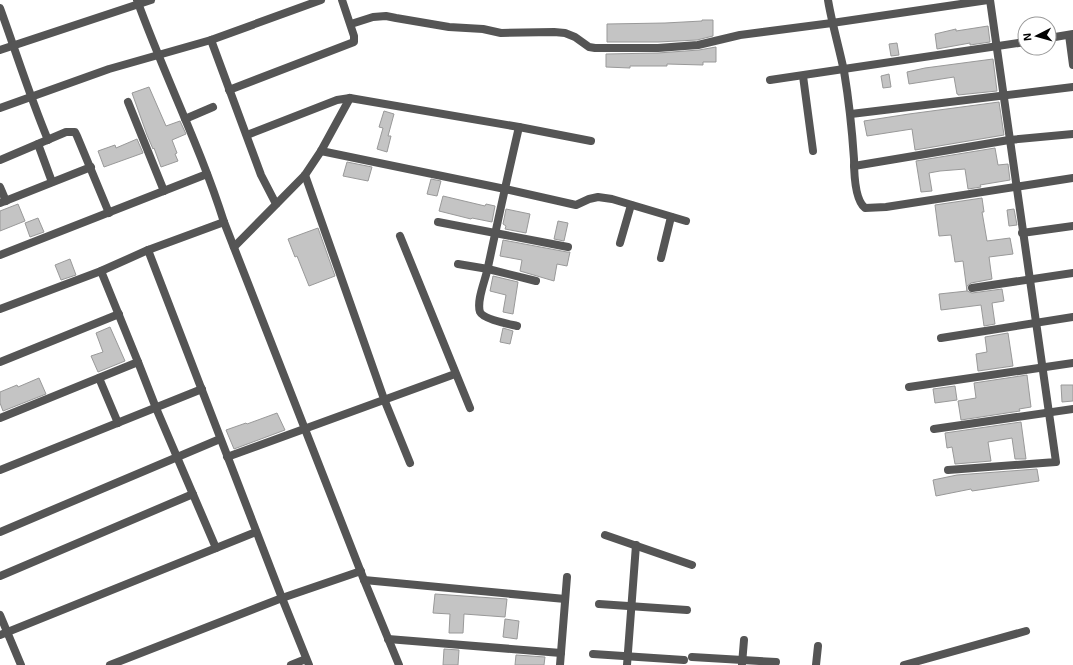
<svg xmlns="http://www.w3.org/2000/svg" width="1073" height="665" viewBox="0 0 1073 665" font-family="'Exo 2',sans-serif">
  <rect width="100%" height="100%" fill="#fff"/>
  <g fill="#c4c4c4" stroke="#999">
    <path d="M 702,20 L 713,20 L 713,36 L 697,40 L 658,42 L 607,42 L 607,24 L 665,23 L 702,21 Z"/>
    <path d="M 988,26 L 990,42 L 970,45 L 970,43 L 937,49 L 935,34 L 956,29 L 956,31 Z"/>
    <path d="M 897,43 L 899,55 L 891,56 L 889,44 Z"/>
    <path d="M 716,47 L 716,62 L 703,62 L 703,65 L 667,64 L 667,66 L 630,66 L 630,68 L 606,67 L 606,54 L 658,53 L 699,50 Z"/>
    <path d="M 993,59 L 997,91 L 958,95 L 958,94 L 957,94 L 954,77 L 909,84 L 907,72 L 925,68 Z"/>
    <path d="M 889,74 L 891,87 L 883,88 L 881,76 Z"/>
    <path d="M 149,87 L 166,126 L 180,121 L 186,134 L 172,140 L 177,153 L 175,154 L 178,161 L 161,167 L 154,148 L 153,149 L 147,135 L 132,93 Z"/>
    <path d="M 999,102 L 1004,135 L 915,150 L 912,129 L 867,136 L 864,121 L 909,114 Z"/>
    <path d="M 384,111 L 394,114 L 388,136 L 391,136 L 387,152 L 377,149 L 383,128 L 379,127 Z"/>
    <path d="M 137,139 L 143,153 L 104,167 L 98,151 L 115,145 L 116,148 Z"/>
    <path d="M 995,148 L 998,165 L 1008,164 L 1010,180 L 980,185 L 981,187 L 968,189 L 965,169 L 940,171 L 929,173 L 932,191 L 921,192 L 916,161 Z"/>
    <path d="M 347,162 L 372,167 L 368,181 L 343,176 Z"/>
    <path d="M 431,179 L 441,181 L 437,196 L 427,194 Z"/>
    <path d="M 443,196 L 485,206 L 486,204 L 495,206 L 492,222 L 472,218 L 471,219 L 439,211 Z"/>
    <path d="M 982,198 L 984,212 L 982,212 L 987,241 L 1010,238 L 1013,254 L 989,257 L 992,279 L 971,283 L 967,286 L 967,291 L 972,293 L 1002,289 L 1004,301 L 992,303 L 995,324 L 984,326 L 981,305 L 941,310 L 939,294 L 967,291 L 963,261 L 955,262 L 951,235 L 939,236 L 935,205 Z"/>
    <path d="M 18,204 L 25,221 L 0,231 L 0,211 Z"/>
    <path d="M 506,209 L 530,214 L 526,233 L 505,229 L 506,226 L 503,224 Z"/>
    <path d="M 1014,209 L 1017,225 L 1009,226 L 1007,210 Z"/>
    <path d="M 38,218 L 44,232 L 30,237 L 25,223 Z"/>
    <path d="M 558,221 L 568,223 L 564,241 L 554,239 Z"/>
    <path d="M 318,228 L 335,276 L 309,286 L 297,256 L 295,257 L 288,239 Z"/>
    <path d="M 503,240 L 567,252 L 570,252 L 567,266 L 557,264 L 554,281 L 520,271 L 522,260 L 500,256 Z"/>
    <path d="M 70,259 L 76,275 L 61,280 L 55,265 Z"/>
    <path d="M 493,276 L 518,282 L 513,314 L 503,312 L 506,295 L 490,291 Z"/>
    <path d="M 110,327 L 125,361 L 98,372 L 91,356 L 103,352 L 96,333 Z"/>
    <path d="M 503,328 L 513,331 L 510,344 L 500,342 Z"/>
    <path d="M 1008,333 L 1013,366 L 978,371 L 976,354 L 987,352 L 985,337 Z"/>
    <path d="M 1027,375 L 1031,407 L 1019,409 L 1020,411 L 961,420 L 958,401 L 976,398 L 974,383 Z"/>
    <path d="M 39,378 L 46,394 L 3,411 L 0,403 L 0,392 L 17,385 L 18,387 Z"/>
    <path d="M 1061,385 L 1073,385 L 1073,401 L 1062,402 Z"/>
    <path d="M 955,386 L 957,400 L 935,403 L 933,389 Z"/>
    <path d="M 277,413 L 285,430 L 234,449 L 226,430 L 246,423 L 247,424 Z"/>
    <path d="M 1021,422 L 1026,459 L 1015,459 L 1012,438 L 988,442 L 991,461 L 955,464 L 952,447 L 947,448 L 945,433 Z"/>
    <path d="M 1037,469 L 1039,481 L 972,491 L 971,489 L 936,496 L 933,480 L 957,475 Z"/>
    <path d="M 435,594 L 507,599 L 505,617 L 464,614 L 463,633 L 449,633 L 450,614 L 433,613 Z"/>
    <path d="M 505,619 L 519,621 L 517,639 L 503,637 Z"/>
    <path d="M 444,649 L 459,650 L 458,665 L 443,665 Z"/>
    <path d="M 516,655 L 545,657 L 544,665 L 515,665 Z"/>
  </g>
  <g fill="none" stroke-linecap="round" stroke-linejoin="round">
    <g stroke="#555" stroke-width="8">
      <path d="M 137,0 C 164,75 200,146 224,222 L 364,580 L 399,665"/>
      <path d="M 828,0 C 832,24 839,47 844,71 C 849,101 852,129 854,159 C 854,172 855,200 865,208 L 886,207 L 1073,178"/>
      <path d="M 0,8 C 16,52 30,97 48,140"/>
      <path d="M 351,24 L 373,17 L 386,16 L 396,18 L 449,27 L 483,29 L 501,33 L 554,32 L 565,33 L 575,37 L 589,47 L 595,48 L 658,48 L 698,45 L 740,35 L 832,23 L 988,0"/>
      <path d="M 1069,35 L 1073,65"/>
      <path d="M 1049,38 L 1073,34"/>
      <path d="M 211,40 L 261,175 L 276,204"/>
      <path d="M 0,50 L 151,0"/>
      <path d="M 803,76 L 813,151"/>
      <path d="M 770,80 L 1025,42"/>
      <path d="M 229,90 L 354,42 L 354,36 L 342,0"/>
      <path d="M 128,102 L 164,191"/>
      <path d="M 0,108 L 109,69 L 211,40 L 321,0"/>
      <path d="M 851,114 L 1073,87"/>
      <path d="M 185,119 L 213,107"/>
      <path d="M 247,135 L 337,100 L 350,98 L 519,127 L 591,141"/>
      <path d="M 38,144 L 52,182"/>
      <path d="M 321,151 L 505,189 L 576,205 L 589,199 L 598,197 L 612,199 L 686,221"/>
      <path d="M 0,160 L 66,132 L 75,132 L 77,136 L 109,213"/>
      <path d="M 854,166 L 1009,140 L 1073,134"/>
      <path d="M 305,175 L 384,399 L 410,463"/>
      <path d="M 0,187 L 6,201"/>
      <path d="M 0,203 L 91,167"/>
      <path d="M 438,222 L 568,247"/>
      <path d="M 1022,233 L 1073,226"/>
      <path d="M 400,236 L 470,408"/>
      <path d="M 620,243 L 631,205"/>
      <path d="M 234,247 L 305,175 L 321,151 L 350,98"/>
      <path d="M 148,250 L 282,598 L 309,665"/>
      <path d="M 0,255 L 207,174"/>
      <path d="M 661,258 L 671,217"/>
      <path d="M 458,264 L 488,269 L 536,281"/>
      <path d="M 972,288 L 1073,273"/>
      <path d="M 0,309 L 101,271 L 148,250 L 224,222"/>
      <path d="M 517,326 C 509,324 483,319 480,312 C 476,300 486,279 488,267 C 498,220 508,174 519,127"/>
      <path d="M 941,338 L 1073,317"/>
      <path d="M 0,362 L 119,314"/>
      <path d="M 138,362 L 156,408 L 216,548"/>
      <path d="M 99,378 L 118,423"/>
      <path d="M 909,387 L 1073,363"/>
      <path d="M 0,418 L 138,362 L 101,271"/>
      <path d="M 934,429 L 1073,409"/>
      <path d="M 227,457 L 455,374"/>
      <path d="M 0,470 L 202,389"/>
      <path d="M 948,470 L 1056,462 L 990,0"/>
      <path d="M 0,532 L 220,439"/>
      <path d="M 605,535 L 692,565"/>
      <path d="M 0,576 L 193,494"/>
      <path d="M 364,580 L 565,599"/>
      <path d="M 599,604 L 687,610"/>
      <path d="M 0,615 L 21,665"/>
      <path d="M 0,635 L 256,532"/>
      <path d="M 388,639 L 561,653"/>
      <path d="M 593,654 L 684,660"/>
      <path d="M 692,657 L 776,662"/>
      <path d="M 742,664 L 744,640"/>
      <path d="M 110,665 L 282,598 L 361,571"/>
      <path d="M 291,665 L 306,659"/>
      <path d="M 560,665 L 567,577"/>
      <path d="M 627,665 L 636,545"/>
      <path d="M 816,665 L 818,646"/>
      <path d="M 904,665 L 1026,631"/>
    </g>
  </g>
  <g transform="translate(1037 36) rotate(264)"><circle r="19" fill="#ffffff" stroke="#999999"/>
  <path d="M0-3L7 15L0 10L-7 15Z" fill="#000000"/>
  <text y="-6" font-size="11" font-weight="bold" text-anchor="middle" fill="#000000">N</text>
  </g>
</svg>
